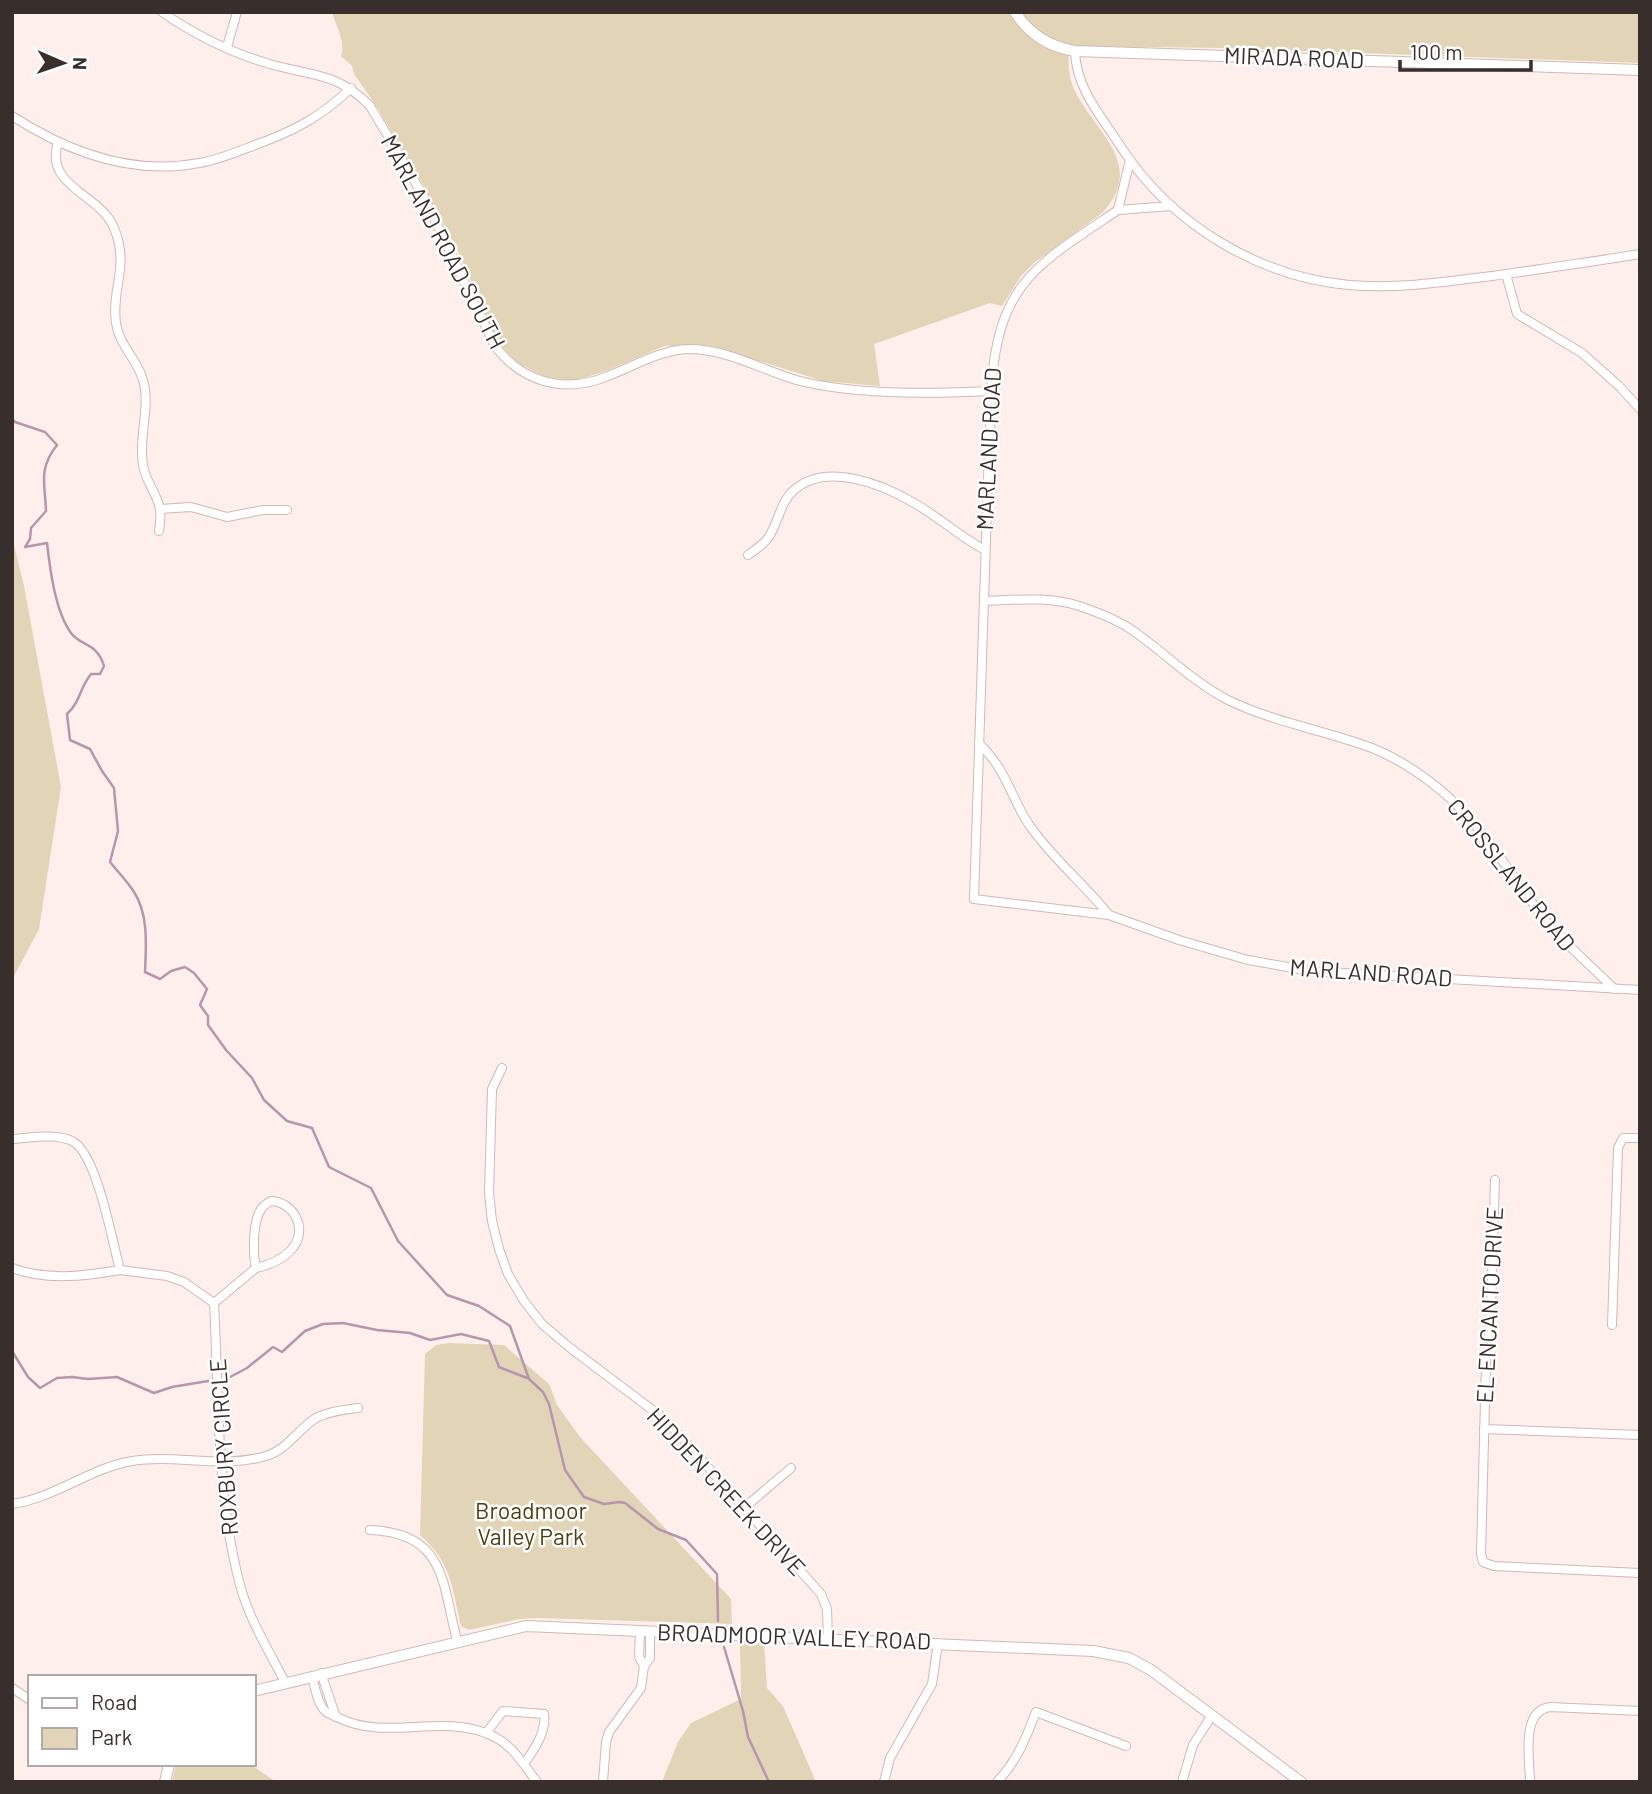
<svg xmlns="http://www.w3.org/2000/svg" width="1652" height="1794" viewBox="0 0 1652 1794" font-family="Barlow,sans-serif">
  <rect width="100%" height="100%" fill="#ffefec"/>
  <g fill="#e2d4b7">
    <path d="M 332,12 L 1640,12 L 1640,63 L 1222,48 L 1069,46 C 1068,60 1068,76 1074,89 C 1093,131 1148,164 1102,213 L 1035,262 L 1021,276 L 1002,306 L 990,303 L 874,344 L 880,386 L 823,381 L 712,346 L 664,346 L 606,371 L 574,381 L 543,376 L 518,363 L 501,346 L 493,331 L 459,254 L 425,188 L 377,107 L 354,74 L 352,66 L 341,56 C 346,42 336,26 332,12 Z"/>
    <path d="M 12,537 L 24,586 L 61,787 L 39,929 L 12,980 Z"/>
    <path d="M 449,1343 L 504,1345 L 549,1384 L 557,1405 L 580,1437 L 731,1599 L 732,1624 L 538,1618 L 519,1619 L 469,1630 L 461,1626 C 452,1588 452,1563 420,1535 L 425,1354 L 436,1345 Z"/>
    <path d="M 740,1642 L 764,1643 L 767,1688 L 783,1706 L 816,1782 L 662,1782 L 678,1742 L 691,1723 L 741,1699 Z"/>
    <path d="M 176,1764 L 250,1764 L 276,1782 L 172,1782 Z"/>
  </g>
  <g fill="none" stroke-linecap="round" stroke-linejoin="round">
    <g stroke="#b796ad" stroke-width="2.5">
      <path d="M 12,371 L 12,379"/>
      <path d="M 12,419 L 15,422 L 45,432 L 57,445 C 38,469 45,484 46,511 L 31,528 L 30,539 L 25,547 L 47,543 C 50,569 55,611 71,633 C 80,646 97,642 104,666 L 100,674 L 91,674 C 79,689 81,701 67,714 L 70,740 L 90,749 L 102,771 L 114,788 L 118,831 L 110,862 C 118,872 127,881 134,892 C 149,915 146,947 145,972 L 160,979 L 171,971 L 185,967 L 194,973 L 207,989 L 200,1005 L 208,1016 L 208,1025 L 226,1050 L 252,1078 L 264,1100 L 287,1121 L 312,1128 L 329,1167 L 371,1188 L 398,1241 L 447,1295 L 479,1306 L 510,1326 L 529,1379 L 543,1392 L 549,1404 L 565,1470 L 584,1497 L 604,1504 L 619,1502 L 625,1503 L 658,1529 L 686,1540 L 717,1574 L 718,1621"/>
      <path d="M 12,1351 L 28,1377 L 40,1388 L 57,1378 L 72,1377 L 88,1379 L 117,1377 L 154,1393 L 172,1387 L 208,1381"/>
      <path d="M 230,1377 L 247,1368 L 273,1347 L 282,1352 L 305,1331 L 323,1324 L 343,1323 L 377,1330 L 410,1333 L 430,1340 L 461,1334 L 489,1341 L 499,1367 L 527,1378"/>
      <path d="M 724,1647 L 743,1711 L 748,1737 L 769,1782"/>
    </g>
    <defs>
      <g id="minor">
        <path d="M 162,12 C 195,35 234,54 273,65 C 314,76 338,73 370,106 L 424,197 L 495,346 C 523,383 565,394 608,376 C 634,366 660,350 688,349 C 729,349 763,371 800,381 C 856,395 933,394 991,391"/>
        <path d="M 227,47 L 237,12"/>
        <path d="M 1075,51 C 1076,90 1103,118 1123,150 C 1173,225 1259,277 1349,285 C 1397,289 1445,282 1492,276 C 1541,269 1591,262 1640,254"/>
        <path d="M 12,116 C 68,152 132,176 199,163 C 218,160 237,152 255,145 C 294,131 321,117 351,88"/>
        <path d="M 58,142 C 44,188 100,193 114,228 C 130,266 111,288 116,323 C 119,345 137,359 143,380 C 151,407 138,437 143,465 C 145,481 158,494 160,510 C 161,516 160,524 159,531"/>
        <path d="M 1118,210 C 1035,266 998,283 991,391 L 974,899 L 1109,915 L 1179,940 L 1248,960 L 1310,971 L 1640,990"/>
        <path d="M 1118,210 L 1172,206"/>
        <path d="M 1118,210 L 1130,160"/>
        <path d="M 1506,274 L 1517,314 L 1582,353 L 1619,386 L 1640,409"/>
        <path d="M 160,509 L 191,507 L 227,517 L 263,510 L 287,510"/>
        <path d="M 748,555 C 755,550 763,545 768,538 C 778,524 780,503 793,491 C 825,461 882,484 914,503 C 939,517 960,537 985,550"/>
        <path d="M 984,601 C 1015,600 1049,596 1079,606 C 1097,612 1116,619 1132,630 C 1164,652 1192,681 1226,699 C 1272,722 1324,730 1372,748 C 1397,758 1424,776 1444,793 C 1484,827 1511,876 1543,917 C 1564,944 1590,964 1614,989"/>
        <path d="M 979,743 C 986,751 994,759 999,768 C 1011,787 1017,808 1030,826 C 1053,859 1084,884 1109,915"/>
        <path d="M 502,1068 L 492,1089 L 489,1193 L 492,1221 L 499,1249 L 508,1274 L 524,1301 L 542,1324 L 569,1347 L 667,1421 L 821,1594 L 827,1609 L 828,1639"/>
        <path d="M 12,1139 C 30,1138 55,1133 72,1141 C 97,1153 112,1241 120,1270 C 85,1276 47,1281 12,1268"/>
        <path d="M 1495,1180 L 1491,1311 L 1486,1363 L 1481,1554 L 1483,1562 L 1494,1566 L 1640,1573"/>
        <path d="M 271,1201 C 295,1202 309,1231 291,1250 C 282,1260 269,1265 256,1268 C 253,1255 252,1220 262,1208 C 264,1205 268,1203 271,1201 Z"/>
        <path d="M 120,1270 L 167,1276 L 184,1282 L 214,1303 C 219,1396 216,1495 240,1585 C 249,1619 269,1651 285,1682"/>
        <path d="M 214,1303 L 256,1268"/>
        <path d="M 1612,1325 L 1618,1148 L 1623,1138 L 1640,1138"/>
        <path d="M 1484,1429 L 1640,1435"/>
        <path d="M 12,1504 C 55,1498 90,1468 132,1461 C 176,1454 222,1469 266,1456 C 287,1450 298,1429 316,1418 C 329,1411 344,1410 358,1408"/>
        <path d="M 745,1507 L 791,1468"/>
        <path d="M 370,1530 C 445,1533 442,1581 457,1641"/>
        <path d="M 640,1631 L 639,1657 L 644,1666"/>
        <path d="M 321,1673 L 336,1717"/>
        <path d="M 312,1676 C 315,1687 317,1703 325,1711 C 328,1714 335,1716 339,1718 C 386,1741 440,1714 488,1734 C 512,1743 522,1763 537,1782"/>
        <path d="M 12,1688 L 30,1700"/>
        <path d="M 486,1733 L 503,1711 L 544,1714 C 547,1731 534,1750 524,1764"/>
        <path d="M 603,1782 L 606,1742 L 609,1732 L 641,1688 L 644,1666 L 650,1658 L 650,1631"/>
        <path d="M 884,1782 L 890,1758 L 932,1684 L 938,1643"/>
        <path d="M 997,1782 C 1017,1761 1026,1738 1036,1712 L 1126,1746"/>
        <path d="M 1182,1782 L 1193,1745 L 1212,1715"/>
        <path d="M 1530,1782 C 1530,1760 1520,1711 1550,1707 L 1640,1711"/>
      </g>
      <g id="tertiary">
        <path d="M 1015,12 C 1029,34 1050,47 1075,51 L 1640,70"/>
        <path d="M 254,1691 L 526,1626 L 1093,1651 L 1129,1658 L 1151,1670 L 1301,1782"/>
        <path d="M 165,1782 L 169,1764"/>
      </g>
    </defs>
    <use href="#minor" stroke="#d2b9b4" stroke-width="10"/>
    <use href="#tertiary" stroke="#d2b9b4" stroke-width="12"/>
    <use href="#minor" stroke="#fff" stroke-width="8"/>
    <use href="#tertiary" stroke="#fff" stroke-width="10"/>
  </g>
  <g text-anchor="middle" stroke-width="5" stroke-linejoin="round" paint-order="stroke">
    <g font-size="23" fill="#382e2c" stroke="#fff">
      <text transform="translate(1294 58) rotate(2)" y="8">MIRADA ROAD</text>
      <text transform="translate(443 242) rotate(62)" y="8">MARLAND ROAD SOUTH</text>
      <text transform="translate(989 449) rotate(-87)" y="8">MARLAND ROAD</text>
      <text transform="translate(1511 875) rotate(51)" y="8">CROSSLAND ROAD</text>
      <text transform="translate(1371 973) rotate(4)" y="8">MARLAND ROAD</text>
      <text transform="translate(1490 1305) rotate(-87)" y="8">EL ENCANTO DRIVE</text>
      <text transform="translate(224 1447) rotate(-94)" y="8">ROXBURY CIRCLE</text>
      <text transform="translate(726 1492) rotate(47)" y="8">HIDDEN CREEK DRIVE</text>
      <text transform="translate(794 1637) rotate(2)" y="8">BROADMOOR VALLEY ROAD</text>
    </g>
    <g font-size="23" fill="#4f3d11" stroke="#fff">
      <text x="531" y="1519">Broadmoor<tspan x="531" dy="26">Valley Park</tspan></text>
    </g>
  </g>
  <rect width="1652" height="1794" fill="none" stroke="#382e2c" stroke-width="28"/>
  <rect x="28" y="1675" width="228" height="91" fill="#ffffff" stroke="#afabab" stroke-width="2"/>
  <rect x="42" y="1698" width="35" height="10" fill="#ffffff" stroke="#afabab" stroke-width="2"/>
  <text x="91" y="1710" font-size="21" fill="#382e2c">Road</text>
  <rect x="42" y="1728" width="35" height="21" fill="#e2d4b7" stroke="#afabab" stroke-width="2"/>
  <text x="91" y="1745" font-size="21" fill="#382e2c">Park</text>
  <g transform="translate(63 63) rotate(92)" stroke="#ffffff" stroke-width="5" paint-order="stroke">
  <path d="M0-5L12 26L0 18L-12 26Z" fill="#382e2c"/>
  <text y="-10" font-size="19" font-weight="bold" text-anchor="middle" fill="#382e2c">N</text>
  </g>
  <path d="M1400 60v10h131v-10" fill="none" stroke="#382e2c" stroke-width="3.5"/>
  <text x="1410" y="60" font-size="21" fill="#382e2c" stroke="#ffffff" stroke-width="5" paint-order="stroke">100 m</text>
</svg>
